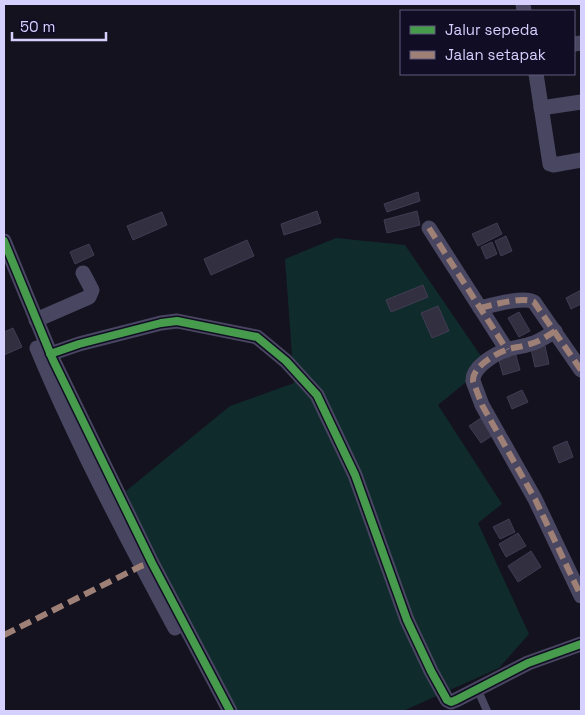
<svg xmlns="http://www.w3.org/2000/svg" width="585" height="715" viewBox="0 0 585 715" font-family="'Space Grotesk',sans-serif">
  <rect width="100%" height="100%" fill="#14121f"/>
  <path fill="#102b2c" d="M 336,238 L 405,245 L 487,365 L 438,405 L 502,504 L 478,523 L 529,634 L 499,668 L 403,711 L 233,711 L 158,568 L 126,491 L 230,406 L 294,383 L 285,259 Z"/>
  <g fill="#322f41" stroke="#413c53">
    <path d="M 418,192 L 420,201 L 387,212 L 384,204 Z"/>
    <path d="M 317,211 L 321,223 L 284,235 L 281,224 Z"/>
    <path d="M 417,211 L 420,225 L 387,233 L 384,220 Z"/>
    <path d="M 162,212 L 167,225 L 133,240 L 127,226 Z"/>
    <path d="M 497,223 L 502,234 L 478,246 L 472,234 Z"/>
    <path d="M 506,236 L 512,251 L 501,256 L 495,241 Z"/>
    <path d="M 247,240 L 254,256 L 211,275 L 204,259 Z"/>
    <path d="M 492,242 L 497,254 L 486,259 L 481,247 Z"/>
    <path d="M 89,244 L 94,255 L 75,264 L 70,252 Z"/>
    <path d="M 423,285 L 428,297 L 391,312 L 386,300 Z"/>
    <path d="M 581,290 L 581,304 L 571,309 L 566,298 Z"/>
    <path d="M 438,306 L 449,331 L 432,338 L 421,313 Z"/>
    <path d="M 519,312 L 530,331 L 519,337 L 508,318 Z"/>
    <path d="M 13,328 L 22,347 L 4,355 L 4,332 Z"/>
    <path d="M 545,346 L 549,364 L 535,367 L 531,349 Z"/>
    <path d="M 515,352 L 520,370 L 503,375 L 498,357 Z"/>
    <path d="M 522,390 L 528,402 L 512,409 L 507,397 Z"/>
    <path d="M 481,418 L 493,435 L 481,443 L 469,426 Z"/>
    <path d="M 567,441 L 573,457 L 559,463 L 553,447 Z"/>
    <path d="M 509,519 L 515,532 L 500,539 L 493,527 Z"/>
    <path d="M 518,533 L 526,546 L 506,557 L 499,544 Z"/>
    <path d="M 531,551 L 541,567 L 518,582 L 508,566 Z"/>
  </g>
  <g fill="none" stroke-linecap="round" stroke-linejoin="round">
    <path stroke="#484660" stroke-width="8" d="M 477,688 L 487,711"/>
    <g stroke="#484660" stroke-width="15">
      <path d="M 523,4 L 524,11"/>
      <path d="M 574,44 L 581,43"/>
      <path d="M 536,74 L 550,164 L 553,165 L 581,160"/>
      <path d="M 541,108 L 581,102"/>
      <path d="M 429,228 L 507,350"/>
      <path d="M 4,241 L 53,360 L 152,563 L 230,711"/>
      <path d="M 480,308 C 493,305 523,296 534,302 L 581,370"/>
      <path d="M 36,320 L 89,297 L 92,290 L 83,273"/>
      <path d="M 555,331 C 547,336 539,342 530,344 C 522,347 514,347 506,350 C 495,354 472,367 473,381 L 482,405 L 535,499 L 581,596"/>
      <path d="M 37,348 C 77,444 126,537 175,628"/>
      <path d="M 50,354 L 79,344 L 161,323 L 177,321 L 257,337 L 286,361 L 317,395 L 355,475 L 407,620 L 431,671 L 447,700 L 451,702 L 456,700 L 528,663 L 581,644"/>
    </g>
    <g stroke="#9e8076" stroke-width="6" stroke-dasharray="12 6" stroke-linecap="butt">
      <path d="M 429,228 L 507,350"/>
      <path d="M 480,308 C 493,305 523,296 534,302 L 581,370"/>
      <path d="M 555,331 C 547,336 539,342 530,344 C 522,347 514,347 506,350 C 495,354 472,367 473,381 L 482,405 L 535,499 L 581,596"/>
      <path d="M 4,635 L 141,566 L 152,563"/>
    </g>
    <defs>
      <g id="cycleway">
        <path d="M 4,241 L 53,360 L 152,563 L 230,711"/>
        <path d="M 50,354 L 79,344 L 161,323 L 177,321 L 257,337 L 286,361 L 317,395 L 355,475 L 407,620 L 431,671 L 447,700 L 451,702 L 456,700 L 528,663 L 581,644"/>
      </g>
    </defs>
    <use href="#cycleway" stroke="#110d24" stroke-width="11"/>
    <use href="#cycleway" stroke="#469c4c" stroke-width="8"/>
  </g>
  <rect width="585" height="715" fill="none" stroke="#d6d0ff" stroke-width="10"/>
  <rect x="400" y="10" width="175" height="65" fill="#110d24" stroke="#605b7c"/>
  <rect x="410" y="26" width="25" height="8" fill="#469c4c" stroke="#605b7c"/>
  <text x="445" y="35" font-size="15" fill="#d6d0ff">Jalur sepeda</text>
  <rect x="410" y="51" width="25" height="8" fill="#9e8076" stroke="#605b7c"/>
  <text x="445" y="60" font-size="15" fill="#d6d0ff">Jalan setapak</text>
  <path d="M12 32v8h94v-8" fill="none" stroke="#d6d0ff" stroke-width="2.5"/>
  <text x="20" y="32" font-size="15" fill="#d6d0ff" stroke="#110d24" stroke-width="4" paint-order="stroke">50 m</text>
</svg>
